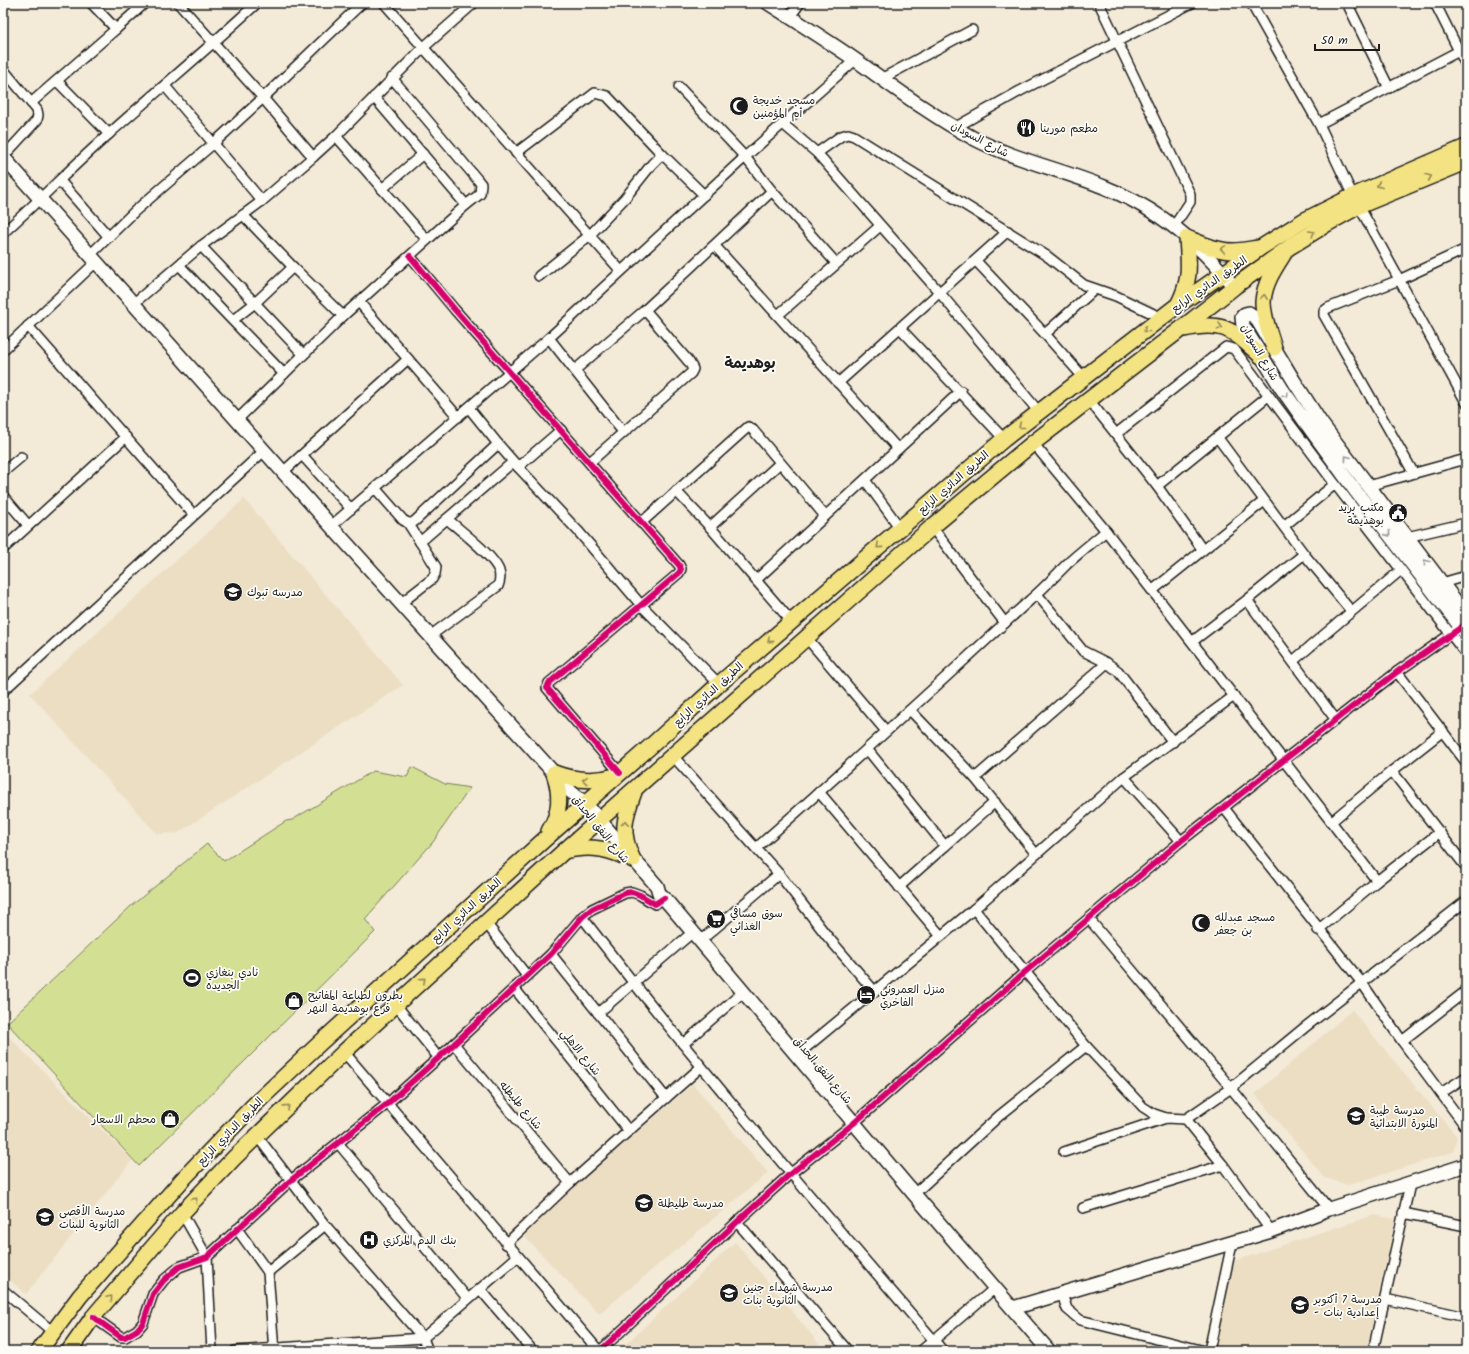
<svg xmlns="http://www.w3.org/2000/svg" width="1469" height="1354" viewBox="0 0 1469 1354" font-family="Kalam,'Playpen Sans Arabic',sans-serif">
  <rect width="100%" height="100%" fill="#f3ead8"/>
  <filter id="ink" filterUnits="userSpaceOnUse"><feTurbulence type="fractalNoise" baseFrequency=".025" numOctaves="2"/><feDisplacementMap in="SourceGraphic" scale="8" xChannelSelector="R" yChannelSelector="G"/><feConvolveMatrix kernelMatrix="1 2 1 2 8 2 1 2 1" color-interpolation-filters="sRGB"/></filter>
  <g filter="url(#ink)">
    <g fill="#ecdec3">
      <path d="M 244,499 L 403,685 L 178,833 L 157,834 L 30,694 Z"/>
      <path d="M 1352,1010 L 1457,1137 L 1453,1152 L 1348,1185 L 1325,1178 L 1255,1094 Z"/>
      <path d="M 3,1031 L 132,1160 L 26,1294 L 3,1274 Z"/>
      <path d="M 693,1084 L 768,1173 L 599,1314 L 521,1233 Z"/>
      <path d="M 1374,1215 L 1395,1219 L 1366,1351 L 1226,1351 L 1215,1349 L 1232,1262 Z"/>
      <path d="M 735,1242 L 819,1344 L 811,1351 L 631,1351 L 626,1344 Z"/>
    </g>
    <path fill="#d3e094" stroke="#787e58" d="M 412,767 L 445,784 L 470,788 L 433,842 L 365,919 L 375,932 L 139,1166 L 7,1023 L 131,906 L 207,844 L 224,861 L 286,821 L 292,820 L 373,771 L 407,777 Z"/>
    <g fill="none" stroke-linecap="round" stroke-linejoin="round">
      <defs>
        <g id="street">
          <path d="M 178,3 L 263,98 L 313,157"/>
          <path d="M 384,3 L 621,271"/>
          <path d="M 1099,3 L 1190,194 L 1190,202 L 1174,226"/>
          <path d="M 1251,3 L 1319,124 L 1353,196"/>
          <path d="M 1347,3 L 1389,88"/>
          <path d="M 1435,3 L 1466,65"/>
          <path d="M 790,17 L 800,3"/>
          <path d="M 116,29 L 145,3"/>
          <path d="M 3,69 L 37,110 L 38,115 L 37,120 L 3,157"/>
          <path d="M 881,79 L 972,30"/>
          <path d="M 57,81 L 109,134"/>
          <path d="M 165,86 L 262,201"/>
          <path d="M 679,87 L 745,157 L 772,191 L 836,263"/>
          <path d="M 374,97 L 466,205"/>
          <path d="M 31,103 L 116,29 L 91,3"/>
          <path d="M 783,124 L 817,153 L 940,293 L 1039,412"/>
          <path d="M 1319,124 L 1459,51"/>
          <path d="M 956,127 L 1020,91 L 1192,3"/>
          <path d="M 336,136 L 427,240"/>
          <path d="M 516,153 L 595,93 L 607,96 L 662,154 L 704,195"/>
          <path d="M 817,153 L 841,136 L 848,134 L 854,136 L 1047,256 L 1084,285 L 1116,296 L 1162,318"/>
          <path d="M 60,181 L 109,237"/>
          <path d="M 382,189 L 423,154"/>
          <path d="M 1359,206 L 1466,402"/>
          <path d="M 243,215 L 293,267"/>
          <path d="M 3,233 C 39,201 73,166 109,134 C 158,90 209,48 257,3"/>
          <path d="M 201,246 L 303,354"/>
          <path d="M 715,246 L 898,449"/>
          <path d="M 90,255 L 135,211 L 214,143 L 263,98 L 362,3"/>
          <path d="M 410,256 L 455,310 L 679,565 L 681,569 L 679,573 L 549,683 L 547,688 L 620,773"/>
          <path d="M 976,261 L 1045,334 L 1084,378"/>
          <path d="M 179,265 L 284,374"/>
          <path d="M 539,276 L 590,235 L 625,198 L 652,164 L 662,154"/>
          <path d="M 359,302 L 458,417"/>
          <path d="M 133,304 L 201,246 L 262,201 L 313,157 L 336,136 L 424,47 L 474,3"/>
          <path d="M 778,315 L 880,226"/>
          <path d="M 233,320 L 255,303 L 293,267 L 343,316 L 466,205 L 480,194 L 481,184 L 477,179 L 392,78"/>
          <path d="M 28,326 L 194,515"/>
          <path d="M 900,328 L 1004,439"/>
          <path d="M 1045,334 L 1095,289"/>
          <path d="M 549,338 L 623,432"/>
          <path d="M 3,350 L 96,262"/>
          <path d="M 575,370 L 645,310 L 772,191"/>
          <path d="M 838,383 L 1008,231"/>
          <path d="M 1089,400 L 1157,486 L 1202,549"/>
          <path d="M 469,408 L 498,444"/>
          <path d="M 237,420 L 343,316"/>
          <path d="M 561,430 L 518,467 L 578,531 L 641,605 L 719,684"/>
          <path d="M 1116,434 L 1226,347 L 1234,349 L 1335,484 L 1466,654"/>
          <path d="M 1218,438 L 1304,554 L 1351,611"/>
          <path d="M 1033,443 L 1106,531 L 1377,881"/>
          <path d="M 302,455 L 351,509"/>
          <path d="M 590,462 L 691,373 L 693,369 L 689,362 L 645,310"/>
          <path d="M 3,472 L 21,457"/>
          <path d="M 283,472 L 408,359"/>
          <path d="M 1413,472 L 1324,315 L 1324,311 L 1328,308 L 1399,280 L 1466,249"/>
          <path d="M 865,480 L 900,528"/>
          <path d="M 1157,486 L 1268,396"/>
          <path d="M 1368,486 L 1466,459"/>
          <path d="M 375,488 L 403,520 L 408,523 L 436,567 L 435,574 L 432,579 L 400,604"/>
          <path d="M 676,491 L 710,527 L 791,621"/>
          <path d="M 3,496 L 28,525"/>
          <path d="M 408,523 L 412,523 L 415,521 L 498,444 L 518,467"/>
          <path d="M 641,523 L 748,427 L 753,430 L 825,516"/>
          <path d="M 331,526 L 549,338 L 745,157 L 855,60"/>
          <path d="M 1284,526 L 1335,484"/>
          <path d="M 710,527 L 780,463"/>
          <path d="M 932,527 L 1005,623"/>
          <path d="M 1407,537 L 1466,523"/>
          <path d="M 420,542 L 513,462"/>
          <path d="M 3,549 L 126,437"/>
          <path d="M 756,580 L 961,391"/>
          <path d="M 1442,583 L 1466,576"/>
          <path d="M 1153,590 L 1264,501"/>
          <path d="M 1037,594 L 1083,651 L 1107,663 L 1118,671 L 1173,742"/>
          <path d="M 1247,600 L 1336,720"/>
          <path d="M 430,636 L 498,586 C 500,581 501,577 499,571 C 494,556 460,530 447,519"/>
          <path d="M 806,637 L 886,731"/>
          <path d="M 1193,641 L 1247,600 L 1304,554"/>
          <path d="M 1293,661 L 1401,570"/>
          <path d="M 1397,672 L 1466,762"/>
          <path d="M 3,691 L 264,451"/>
          <path d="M 910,710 L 975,778 L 1036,854"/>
          <path d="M 867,749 L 945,846 L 899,887"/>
          <path d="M 673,756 L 779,874 L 827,936 L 875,992"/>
          <path d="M 1392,771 L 1466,867"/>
          <path d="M 1124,777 L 1181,841"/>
          <path d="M 975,778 L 1107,663"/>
          <path d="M 819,792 L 941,936"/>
          <path d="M 1224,808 L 1362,983 L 1402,1041 L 1466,1127"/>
          <path d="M 1332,821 L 1392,771 L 1443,731"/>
          <path d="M 945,846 L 995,802"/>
          <path d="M 756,848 C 849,767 939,683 1030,600 C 1043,589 1055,576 1067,564 C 1080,552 1093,542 1106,531"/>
          <path d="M 974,909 L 1086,1046 L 1143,1107 L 1154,1114 L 1166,1118"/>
          <path d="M 582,917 C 697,1066 820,1208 943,1351"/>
          <path d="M 1089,919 L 1231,1088 L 1329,1209"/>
          <path d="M 486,923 L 527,976"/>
          <path d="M 1318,930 L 1377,881 L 1440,832"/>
          <path d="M 700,941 L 779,874"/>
          <path d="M 551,954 L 666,1098"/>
          <path d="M 514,988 L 629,1131"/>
          <path d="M 396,1005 L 438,1057"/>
          <path d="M 598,1013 L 693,932"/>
          <path d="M 1402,1041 L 1466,991"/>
          <path d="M 454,1044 L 570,1183"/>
          <path d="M 683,1044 L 743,992"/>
          <path d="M 344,1052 L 599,1351"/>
          <path d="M 797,1055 L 974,909 L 1124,777 L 1234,696"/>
          <path d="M 1441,1093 L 1466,1077"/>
          <path d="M 1186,1119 L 1223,1165 L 1271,1231"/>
          <path d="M 257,1136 L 325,1225 L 423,1338 L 428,1351"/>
          <path d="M 338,1143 L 468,1299"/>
          <path d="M 1064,1152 L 1166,1118 L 1186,1119 L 1231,1088 L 1304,1028 L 1466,901"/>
          <path d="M 914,1194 L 999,1116 L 1086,1046"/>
          <path d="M 1083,1208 L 1223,1165"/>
          <path d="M 182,1213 L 207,1257 L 212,1351"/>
          <path d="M 1403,1213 L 1466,1226"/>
          <path d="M 737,1222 L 848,1351"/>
          <path d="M 237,1229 L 268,1272 L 274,1351"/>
          <path d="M 506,1244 L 570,1183 L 701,1067"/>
          <path d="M 268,1272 L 325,1225"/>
          <path d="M 480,1289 L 533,1351"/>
          <path d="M 3,1290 L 53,1332"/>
          <path d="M 1062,1294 L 1067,1309 L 1080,1320 L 1205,1351"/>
          <path d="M 1385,1299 L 1466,1317"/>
          <path d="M 93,1317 L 121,1337 L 125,1337 L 137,1330 L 143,1323 L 153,1294 L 164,1280 L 179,1267 L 207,1257 L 290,1181 L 387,1104 L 454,1044 L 551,954 L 582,917 L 592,909 L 625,893 L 632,892 L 640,895 L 655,904 L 664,898"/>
          <path d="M 235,1351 L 423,1338 L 517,1257"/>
          <path d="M 600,1351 L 737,1222 L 790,1174 L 854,1123 L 1025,972 L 1181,841 L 1284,760 L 1397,672 L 1465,624"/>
          <path d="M 921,1351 L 995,1288"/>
          <path d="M 1209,1351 L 1232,1243"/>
          <path d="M 1373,1351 L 1410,1184"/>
        </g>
        <g id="secondary">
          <path d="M 768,3 C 798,22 828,41 857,61 C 895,88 932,116 973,138 C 1015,160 1060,169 1104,187 C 1157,208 1199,242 1234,287"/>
          <path d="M 3,157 L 331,526 L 571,792 L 585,803 L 608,830 L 657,886 L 659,893 L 664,898 L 914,1194 L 1049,1351"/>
          <path d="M 1466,615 L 1321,423 L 1294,381 L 1256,318 L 1249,313 L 1245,314 L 1242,317 L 1243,326 L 1282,389 L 1311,430 L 1354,489 L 1466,634"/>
          <path d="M 1013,1308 L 1271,1231 L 1329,1209 L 1466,1165"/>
        </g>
        <g id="primary">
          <path d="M 1178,305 C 1191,280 1189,266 1187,238 C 1202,244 1217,251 1233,251 C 1242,251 1250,249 1259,248"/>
          <path d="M 1184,329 C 1225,320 1232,330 1261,356"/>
          <path d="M 1274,348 C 1270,334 1263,317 1263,302 C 1264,284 1274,269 1283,255"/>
          <path d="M 554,773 C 575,781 594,782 616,776"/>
          <path d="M 549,831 C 561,812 561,794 554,773"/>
          <path d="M 564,851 C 586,846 603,847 623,856"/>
          <path d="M 633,860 C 620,833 624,818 634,792"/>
          <path d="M 39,1351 L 80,1296 L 183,1179 L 253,1106 L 320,1043 L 545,839 L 652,745 L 719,684 L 1004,439 L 1178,305 L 1260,248 L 1303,221 L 1353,196 L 1466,147"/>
          <path d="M 69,1351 L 93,1317 L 182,1213 L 234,1158 L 344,1052 L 563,852 L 932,527 L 1033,443 L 1181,329 L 1234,287 L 1291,246 L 1325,225 L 1359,206 L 1466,162"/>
        </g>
      </defs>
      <use href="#street" stroke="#1c1c1c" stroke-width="12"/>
      <use href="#secondary" stroke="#1c1c1c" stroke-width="16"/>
      <use href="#primary" stroke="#1c1c1c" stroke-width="18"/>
      <use href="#street" stroke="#fdfcf7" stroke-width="9"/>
      <use href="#secondary" stroke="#fdfcf7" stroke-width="13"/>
      <use href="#primary" stroke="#f4e382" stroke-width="15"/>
      <defs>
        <g id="cycleway">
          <path d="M 410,256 L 455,310 L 679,565 L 681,569 L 679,573 L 549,683 L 547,688 L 620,773"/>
          <path d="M 93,1317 L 121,1337 L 125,1337 L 137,1330 L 143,1323 L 153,1294 L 164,1280 L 179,1267 L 207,1257 L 290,1181 L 387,1104 L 454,1044 L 551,954 L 582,917 L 592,909 L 625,893 L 632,892 L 640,895 L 655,904 L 664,898"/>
          <path d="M 600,1351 L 737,1222 L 790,1174 L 854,1123 L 1025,972 L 1181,841 L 1284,760 L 1397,672 L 1466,624"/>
        </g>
      </defs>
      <use href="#cycleway" stroke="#fdfcf7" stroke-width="8"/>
      <use href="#cycleway" stroke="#d6006c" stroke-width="6"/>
    </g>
    <defs><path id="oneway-chevron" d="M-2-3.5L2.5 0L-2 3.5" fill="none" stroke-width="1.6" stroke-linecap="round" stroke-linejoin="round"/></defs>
    <g stroke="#938954">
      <use href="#oneway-chevron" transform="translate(1429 177) rotate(-23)"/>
      <use href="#oneway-chevron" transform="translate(1379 185) rotate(157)"/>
      <use href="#oneway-chevron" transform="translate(1312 233) rotate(-31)"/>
      <use href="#oneway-chevron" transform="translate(1223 249) rotate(-171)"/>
      <use href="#oneway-chevron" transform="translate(1264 297) rotate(-83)"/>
      <use href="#oneway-chevron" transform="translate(1220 327) rotate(15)"/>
      <use href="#oneway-chevron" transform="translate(1146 330) rotate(142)"/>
      <use href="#oneway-chevron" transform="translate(1021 426) rotate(142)"/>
      <use href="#oneway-chevron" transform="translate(879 546) rotate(140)"/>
      <use href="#oneway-chevron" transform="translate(770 640) rotate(139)"/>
      <use href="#oneway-chevron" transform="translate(585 780) rotate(-177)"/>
      <use href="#oneway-chevron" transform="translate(625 823) rotate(-86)"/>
      <use href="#oneway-chevron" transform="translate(423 980) rotate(-42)"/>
      <use href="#oneway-chevron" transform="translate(287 1107) rotate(-44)"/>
      <use href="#oneway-chevron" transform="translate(195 1200) rotate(-47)"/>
      <use href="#oneway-chevron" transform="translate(110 1298) rotate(-50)"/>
    </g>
    <g stroke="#989794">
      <use href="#oneway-chevron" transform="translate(1286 395) rotate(55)"/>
      <use href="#oneway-chevron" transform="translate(1347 458) rotate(-127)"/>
      <use href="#oneway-chevron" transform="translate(1388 534) rotate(52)"/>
      <use href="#oneway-chevron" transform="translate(1426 562) rotate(-127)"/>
    </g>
  </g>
  <defs>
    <symbol id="mosque-disc" viewBox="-11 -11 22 22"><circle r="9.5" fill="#1c1c1c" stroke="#fdfcf7"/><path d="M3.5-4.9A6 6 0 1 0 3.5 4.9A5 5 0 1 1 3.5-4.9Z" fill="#fff"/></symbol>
    <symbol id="restaurant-disc" viewBox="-11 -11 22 22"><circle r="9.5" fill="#1c1c1c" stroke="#fdfcf7"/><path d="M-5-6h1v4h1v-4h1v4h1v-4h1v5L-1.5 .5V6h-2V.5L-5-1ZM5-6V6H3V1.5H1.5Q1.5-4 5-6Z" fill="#fff"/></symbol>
    <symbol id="civic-disc" viewBox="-11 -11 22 22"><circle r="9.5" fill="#1c1c1c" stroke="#fdfcf7"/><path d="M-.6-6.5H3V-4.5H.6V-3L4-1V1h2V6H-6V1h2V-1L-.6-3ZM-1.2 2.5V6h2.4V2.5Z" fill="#fff"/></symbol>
    <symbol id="school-disc" viewBox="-11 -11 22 22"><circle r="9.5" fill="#1c1c1c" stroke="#fdfcf7"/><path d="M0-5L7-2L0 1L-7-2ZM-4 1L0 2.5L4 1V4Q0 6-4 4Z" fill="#fff"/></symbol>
    <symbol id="supermarket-disc" viewBox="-11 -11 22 22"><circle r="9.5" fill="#1c1c1c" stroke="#fdfcf7"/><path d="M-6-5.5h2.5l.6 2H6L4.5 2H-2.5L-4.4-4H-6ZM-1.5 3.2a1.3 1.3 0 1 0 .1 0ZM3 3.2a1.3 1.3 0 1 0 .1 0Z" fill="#fff"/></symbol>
    <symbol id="stadium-disc" viewBox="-11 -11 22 22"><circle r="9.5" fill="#1c1c1c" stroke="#fdfcf7"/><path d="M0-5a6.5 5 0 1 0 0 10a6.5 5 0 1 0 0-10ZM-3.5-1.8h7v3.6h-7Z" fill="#fff"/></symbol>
    <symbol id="hotel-disc" viewBox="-11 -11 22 22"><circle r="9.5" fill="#1c1c1c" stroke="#fdfcf7"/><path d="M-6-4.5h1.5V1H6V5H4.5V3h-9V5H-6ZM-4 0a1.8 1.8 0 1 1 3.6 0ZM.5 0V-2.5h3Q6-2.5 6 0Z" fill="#fff"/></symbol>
    <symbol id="shop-disc" viewBox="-11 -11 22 22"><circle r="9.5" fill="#1c1c1c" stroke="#fdfcf7"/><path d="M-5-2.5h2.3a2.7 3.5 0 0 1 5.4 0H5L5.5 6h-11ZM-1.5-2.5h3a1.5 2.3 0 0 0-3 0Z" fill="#fff"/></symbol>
    <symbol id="hospital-disc" viewBox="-11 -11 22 22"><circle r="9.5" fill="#1c1c1c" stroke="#fdfcf7"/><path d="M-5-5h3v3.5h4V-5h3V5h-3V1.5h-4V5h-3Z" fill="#fff"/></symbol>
  </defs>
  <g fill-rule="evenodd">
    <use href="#mosque-disc" x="728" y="95" width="22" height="22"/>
    <use href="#restaurant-disc" x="1015" y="117" width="22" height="22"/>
    <use href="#civic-disc" x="1387" y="502" width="22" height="22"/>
    <use href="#school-disc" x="222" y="581" width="22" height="22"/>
    <use href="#supermarket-disc" x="705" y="908" width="22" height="22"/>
    <use href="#mosque-disc" x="1190" y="912" width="22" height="22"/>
    <use href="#stadium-disc" x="181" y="967" width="22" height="22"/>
    <use href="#hotel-disc" x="855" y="984" width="22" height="22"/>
    <use href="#shop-disc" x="283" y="990" width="22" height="22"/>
    <use href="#school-disc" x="1345" y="1105" width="22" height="22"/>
    <use href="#shop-disc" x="159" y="1108" width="22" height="22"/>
    <use href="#school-disc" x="633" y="1192" width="22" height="22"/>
    <use href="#school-disc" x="34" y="1206" width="22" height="22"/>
    <use href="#hospital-disc" x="358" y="1229" width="22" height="22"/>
    <use href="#school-disc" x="718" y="1282" width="22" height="22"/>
    <use href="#school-disc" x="1289" y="1294" width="22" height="22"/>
  </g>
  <g text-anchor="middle" stroke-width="3.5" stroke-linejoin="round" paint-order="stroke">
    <g font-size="11" fill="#1c1c1c" stroke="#fdfcf7" text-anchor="start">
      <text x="753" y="104">مسجد خديجة<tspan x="753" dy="13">أم المؤمنين</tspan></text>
      <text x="1040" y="132">مطعم مورينا</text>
      <text x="1384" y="511" text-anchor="end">مكتب بريد<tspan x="1384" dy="13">بوهديمة</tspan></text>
      <text x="247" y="596">مدرسه تبوك</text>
      <text x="730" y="917">سوق مسافي<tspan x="730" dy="13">الغذائي</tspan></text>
      <text x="1215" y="921">مسجد عبدلله<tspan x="1215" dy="13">بن جعفر</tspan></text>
      <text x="206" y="976">نادي بنغازي<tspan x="206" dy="13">الجديده</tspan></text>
      <text x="880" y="993">منزل العمروني<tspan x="880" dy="13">الفاخري</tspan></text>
      <text x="308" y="999">بطرون لطباعة المفاتيح<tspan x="308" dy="13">فرع بوهديمة النهر</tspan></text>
      <text x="1370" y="1114">مدرسة طيبة<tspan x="1370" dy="13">المنورة الابتدائية</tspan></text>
      <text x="156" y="1123" text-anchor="end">محطم الاسعار</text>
      <text x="658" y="1207">مدرسة طليطلة</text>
      <text x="59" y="1215">مدرسة الأقصى<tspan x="59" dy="13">الثانوية للبنات</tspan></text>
      <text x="383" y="1244">بنك الدم المركزي</text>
      <text x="743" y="1291">مدرسة شهداء جنين<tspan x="743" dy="13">الثانوية بنات</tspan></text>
      <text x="1314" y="1303">مدرسة 7 أكتوبر<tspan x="1314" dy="13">- إعدادية بنات</tspan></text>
    </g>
    <g font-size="11" fill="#1c1c1c" stroke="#fdfcf7">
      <text transform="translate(980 139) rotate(28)" y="4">شارع السودان</text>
      <text transform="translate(1209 284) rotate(-35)" y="4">الطريق الدائري الرابع</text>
      <text transform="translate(1260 352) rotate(60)" y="4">شارع السودان</text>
      <text transform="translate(953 482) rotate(-41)" y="4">الطريق الدائري الرابع</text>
      <text transform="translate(708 694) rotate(-42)" y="4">الطريق الدائري الرابع</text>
      <text transform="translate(601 829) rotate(51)" y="4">شارع النفق الحدأق</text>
      <text transform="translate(466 910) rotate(-42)" y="4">الطريق الدائري الرابع</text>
      <text transform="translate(581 1052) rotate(51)" y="4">شارع الاهلي</text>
      <text transform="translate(823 1070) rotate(50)" y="4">شارع النفق الحدأق</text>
      <text transform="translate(521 1105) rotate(50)" y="4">شارع طليطله</text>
      <text transform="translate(230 1131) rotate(-46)" y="4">الطريق الدائري الرابع</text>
    </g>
    <g font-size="15" font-weight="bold" fill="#1c1c1c" stroke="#fdfcf7">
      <text x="750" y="368">بوهديمة</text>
    </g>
  </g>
  <rect width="1469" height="1354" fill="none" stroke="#fdfcf7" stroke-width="16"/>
  <rect x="8" y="8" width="1453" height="1338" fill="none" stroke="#1c1c1c" stroke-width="1.5" filter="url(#ink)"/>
  <path d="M1315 44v6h64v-6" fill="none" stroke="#1c1c1c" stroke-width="2"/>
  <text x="1321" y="44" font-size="12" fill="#1c1c1c" stroke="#fdfcf7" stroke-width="3" paint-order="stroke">50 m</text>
</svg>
